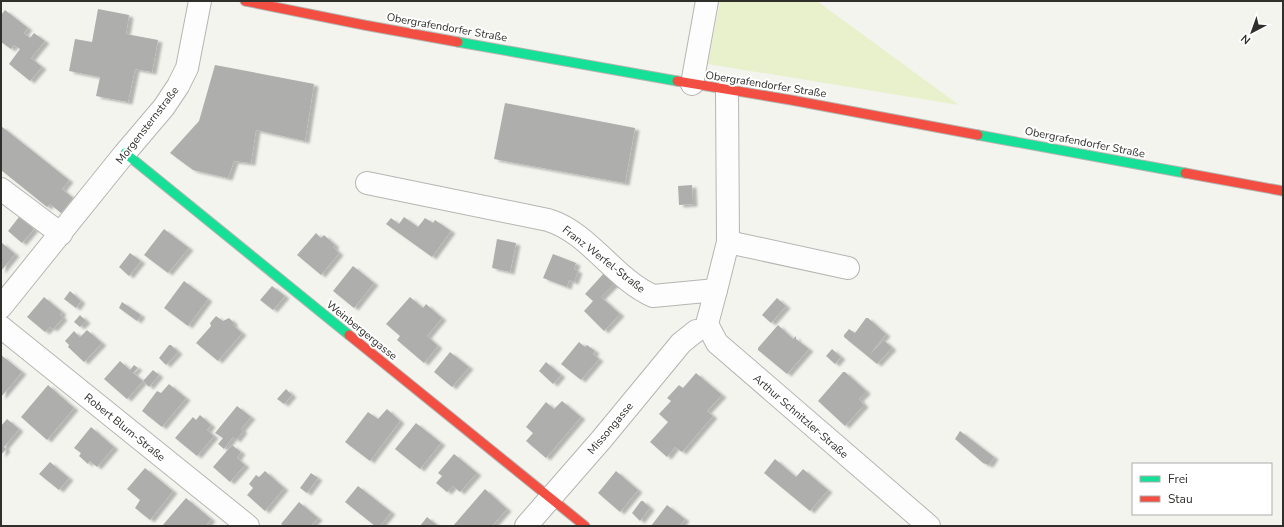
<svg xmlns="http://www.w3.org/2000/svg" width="1284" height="527" viewBox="0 0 1284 527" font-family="'Nunito Sans',sans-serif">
  <defs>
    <filter id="shadow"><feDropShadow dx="4.5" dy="2.5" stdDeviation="1" flood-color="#0004"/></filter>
  </defs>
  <rect width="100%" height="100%" fill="#f4f4ef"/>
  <path fill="#e8f1cc" d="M 720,1 L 817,1 L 959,105 L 708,64 Z"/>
  <g fill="#aeaead" filter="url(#shadow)">
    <path d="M 98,9 L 129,15 L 126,34 L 158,40 L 152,72 L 135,69 L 128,102 L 96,96 L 100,77 L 69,71 L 75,39 L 92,42 Z"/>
    <path d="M 5,10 L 28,28 L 24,33 L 30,38 L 34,33 L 45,41 L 31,58 L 42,67 L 30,81 L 9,64 L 20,49 L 14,45 L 11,49 L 1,42 L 1,15 Z"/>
    <path d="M 215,65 L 314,84 L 305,141 L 256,130 L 251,163 L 234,161 L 228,178 L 193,170 L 170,153 L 199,121 Z"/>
    <path d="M 505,103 L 635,128 L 625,183 L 494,159 Z"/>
    <path d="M 1,126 L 69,180 L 62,189 L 73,198 L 61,213 L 50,204 L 47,207 L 1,170 Z"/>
    <path d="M 692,185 L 693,204 L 679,205 L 678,186 Z"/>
    <path d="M 19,217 L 34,229 L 22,243 L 8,231 Z"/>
    <path d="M 404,217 L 418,227 L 425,218 L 433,223 L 435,220 L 451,231 L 432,257 L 386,224 L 391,218 L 399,224 Z"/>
    <path d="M 164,229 L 189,248 L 168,273 L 144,255 Z"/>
    <path d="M 316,233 L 321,238 L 324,235 L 335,245 L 333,247 L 339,253 L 321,275 L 297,255 Z"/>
    <path d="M 497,239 L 516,243 L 510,272 L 492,268 Z"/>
    <path d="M 1,242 L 15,254 L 1,271 Z"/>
    <path d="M 130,253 L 141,261 L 129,276 L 119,267 Z"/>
    <path d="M 553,254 L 576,263 L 574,269 L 578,271 L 574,282 L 569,280 L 567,287 L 543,278 Z"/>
    <path d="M 353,266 L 374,283 L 354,308 L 333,291 Z"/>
    <path d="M 605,272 L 616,282 L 601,297 L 620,314 L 604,331 L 584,311 L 593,301 L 585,294 Z"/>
    <path d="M 184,281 L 208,299 L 188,326 L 164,308 Z"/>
    <path d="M 272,286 L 285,296 L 273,310 L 260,300 Z"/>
    <path d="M 70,291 L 81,301 L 76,308 L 64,299 Z"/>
    <path d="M 44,297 L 62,312 L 60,315 L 63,318 L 53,329 L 50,327 L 45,332 L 27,317 Z"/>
    <path d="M 410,297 L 423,308 L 426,304 L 442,318 L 427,336 L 438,346 L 424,363 L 397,340 L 400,336 L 386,324 Z"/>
    <path d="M 777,298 L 786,306 L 771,323 L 762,315 Z"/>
    <path d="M 122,302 L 141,315 L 137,321 L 119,308 Z"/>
    <path d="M 80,315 L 86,321 L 80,327 L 74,322 Z"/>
    <path d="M 216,316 L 223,321 L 229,318 L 233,322 L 233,325 L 242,333 L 218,361 L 196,343 L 211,326 L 210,323 Z"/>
    <path d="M 866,318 L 868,318 L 886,334 L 870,354 L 884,340 L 892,348 L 877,364 L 844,337 L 844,335 L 849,329 L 855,333 Z"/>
    <path d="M 778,325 L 793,339 L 796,336 L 796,339 L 809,349 L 787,374 L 758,350 L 758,348 Z"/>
    <path d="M 87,330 L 102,343 L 84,362 L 68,347 L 69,345 L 65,341 L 74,331 L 80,337 Z"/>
    <path d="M 579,342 L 585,347 L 587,345 L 595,351 L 593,354 L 599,359 L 581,380 L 561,364 Z"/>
    <path d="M 169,345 L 171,345 L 178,352 L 166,365 L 159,358 Z"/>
    <path d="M 832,349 L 841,357 L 835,364 L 826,356 Z"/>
    <path d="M 450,352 L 469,367 L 452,387 L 434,372 Z"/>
    <path d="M 1,355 L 22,372 L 1,397 Z"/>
    <path d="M 120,361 L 130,370 L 134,365 L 138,368 L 133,373 L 143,381 L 127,399 L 104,379 Z"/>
    <path d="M 546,362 L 561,375 L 553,384 L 539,371 Z"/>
    <path d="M 153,370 L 159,375 L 149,387 L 143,381 Z"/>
    <path d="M 843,372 L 845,372 L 865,390 L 866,392 L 859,399 L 864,405 L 845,426 L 818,401 Z"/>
    <path d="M 696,373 L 722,395 L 707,411 L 713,416 L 682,452 L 675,447 L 667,457 L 650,442 L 668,422 L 659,414 L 671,401 L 667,398 L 679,385 L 683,388 Z"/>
    <path d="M 169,384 L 186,398 L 162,427 L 142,411 L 157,391 L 161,393 Z"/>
    <path d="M 48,385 L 74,408 L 47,440 L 21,417 Z"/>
    <path d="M 286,389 L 292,395 L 284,404 L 277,399 Z"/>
    <path d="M 562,401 L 581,417 L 546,458 L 526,441 L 533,433 L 526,427 L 546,402 L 554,409 Z"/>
    <path d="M 237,406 L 251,417 L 241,429 L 243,431 L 236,440 L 233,437 L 224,449 L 218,444 L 223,438 L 215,433 Z"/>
    <path d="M 387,409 L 400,421 L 370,461 L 345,442 L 368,412 L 378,419 Z"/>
    <path d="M 200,415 L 211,425 L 207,430 L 214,436 L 197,456 L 175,438 L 193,417 L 196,420 Z"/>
    <path d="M 7,419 L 19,429 L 4,447 L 6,449 L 1,455 L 1,426 Z"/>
    <path d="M 416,423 L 441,443 L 420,469 L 395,449 Z"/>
    <path d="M 91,427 L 114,447 L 97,467 L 90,461 L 88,464 L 79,456 L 81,453 L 74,448 Z"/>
    <path d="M 960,431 L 994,457 L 989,465 L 983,463 L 955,439 Z"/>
    <path d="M 232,445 L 241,452 L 237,458 L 245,465 L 230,482 L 213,467 Z"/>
    <path d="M 454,454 L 477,473 L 460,492 L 453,486 L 447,492 L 436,483 L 442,476 L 438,473 Z"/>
    <path d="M 775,459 L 796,477 L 803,469 L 828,490 L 810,511 L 764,473 Z"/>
    <path d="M 50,462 L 69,478 L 59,490 L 39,474 Z"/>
    <path d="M 145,468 L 173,491 L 150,520 L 135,508 L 140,500 L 127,489 Z"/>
    <path d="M 265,471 L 284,488 L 265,511 L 247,495 L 253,488 L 249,484 L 256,475 L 259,477 Z"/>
    <path d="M 616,471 L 638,490 L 620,512 L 598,493 Z"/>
    <path d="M 311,473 L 318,478 L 307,493 L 300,488 Z"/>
    <path d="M 358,486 L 391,512 L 380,526 L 375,526 L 345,502 Z"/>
    <path d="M 485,489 L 507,509 L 492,526 L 453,526 Z"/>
    <path d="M 186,498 L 211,519 L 206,526 L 162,526 Z"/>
    <path d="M 641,501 L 643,501 L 650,508 L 640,521 L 632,513 Z"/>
    <path d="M 299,502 L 318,518 L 311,526 L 284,526 L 281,524 Z"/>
    <path d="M 667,505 L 685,519 L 680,526 L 651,526 Z"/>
    <path d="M 427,517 L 438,526 L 420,526 Z"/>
  </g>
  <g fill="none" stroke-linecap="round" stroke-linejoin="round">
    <defs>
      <g id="street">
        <path d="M 692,84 L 707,1"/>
        <path d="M 367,183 L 548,220 C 590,233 613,278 653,296 L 716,290 L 728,242 L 727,90"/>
        <path d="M 1,189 L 61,234"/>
        <path d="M 728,242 L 848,268"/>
        <path d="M 716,290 L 707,324 L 717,343 L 929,526"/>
        <path d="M 1,307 L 125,153 L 164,107 L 178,86 L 187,68 L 200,1"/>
        <path d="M 1,327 L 248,526"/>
        <path d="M 526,526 L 601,440 L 681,343 L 696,331"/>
      </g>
      <g id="fast">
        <path d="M 458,42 L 677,81"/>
        <path d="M 978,135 L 1185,173"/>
        <path d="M 125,153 L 349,335"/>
      </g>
      <g id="jam">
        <path d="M 245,1 L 364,25 L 458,42"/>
        <path d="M 677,81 L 791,100 L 978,135"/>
        <path d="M 1185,173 L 1283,191"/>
        <path d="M 349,335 L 585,526"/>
      </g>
    </defs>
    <use href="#street" stroke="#b5b5b2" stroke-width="24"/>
    <use href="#fast" stroke="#b5b5b2" stroke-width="11"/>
    <use href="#jam" stroke="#b5b5b2" stroke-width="11"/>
    <use href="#street" stroke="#fdfdfd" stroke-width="22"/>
    <use href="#fast" stroke="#16e098" stroke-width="9"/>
    <use href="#jam" stroke="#f24e42" stroke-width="9"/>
  </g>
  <g text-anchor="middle" stroke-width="4" stroke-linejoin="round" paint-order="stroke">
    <g font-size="11" fill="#302f2c" stroke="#fff">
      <text transform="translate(447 27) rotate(10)" y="4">Obergrafendorfer Straße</text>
      <text transform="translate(766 84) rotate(9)" y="4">Obergrafendorfer Straße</text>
      <text transform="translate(147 125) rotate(-52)" y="4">Morgensternstraße</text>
      <text transform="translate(1085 142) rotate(11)" y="4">Obergrafendorfer Straße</text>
      <text transform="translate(604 259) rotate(38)" y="4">Franz Werfel-Straße</text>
      <text transform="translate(362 330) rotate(39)" y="4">Weinbergergasse</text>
      <text transform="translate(801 416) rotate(41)" y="4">Arthur Schnitzler-Straße</text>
      <text transform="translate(125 427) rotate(39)" y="4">Robert Blum-Straße</text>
      <text transform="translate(610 428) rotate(-50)" y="4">Missongasse</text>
    </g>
  </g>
  <rect width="1284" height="527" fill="none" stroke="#302f2c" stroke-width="4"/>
  <rect x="1132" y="463" width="140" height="52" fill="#ffffff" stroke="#acacab"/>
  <rect x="1140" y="476" width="20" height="6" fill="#16e098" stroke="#acacab"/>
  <text x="1168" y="483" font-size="12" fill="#302f2c">Frei</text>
  <rect x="1140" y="496" width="20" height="6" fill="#f24e42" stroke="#acacab"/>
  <text x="1168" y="503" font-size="12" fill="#302f2c">Stau</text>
  <g transform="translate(1252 32) rotate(221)" stroke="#ffffff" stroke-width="3" paint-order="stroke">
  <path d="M0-3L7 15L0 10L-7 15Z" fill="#302f2c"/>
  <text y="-6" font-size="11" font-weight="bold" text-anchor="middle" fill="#302f2c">N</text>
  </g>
</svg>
